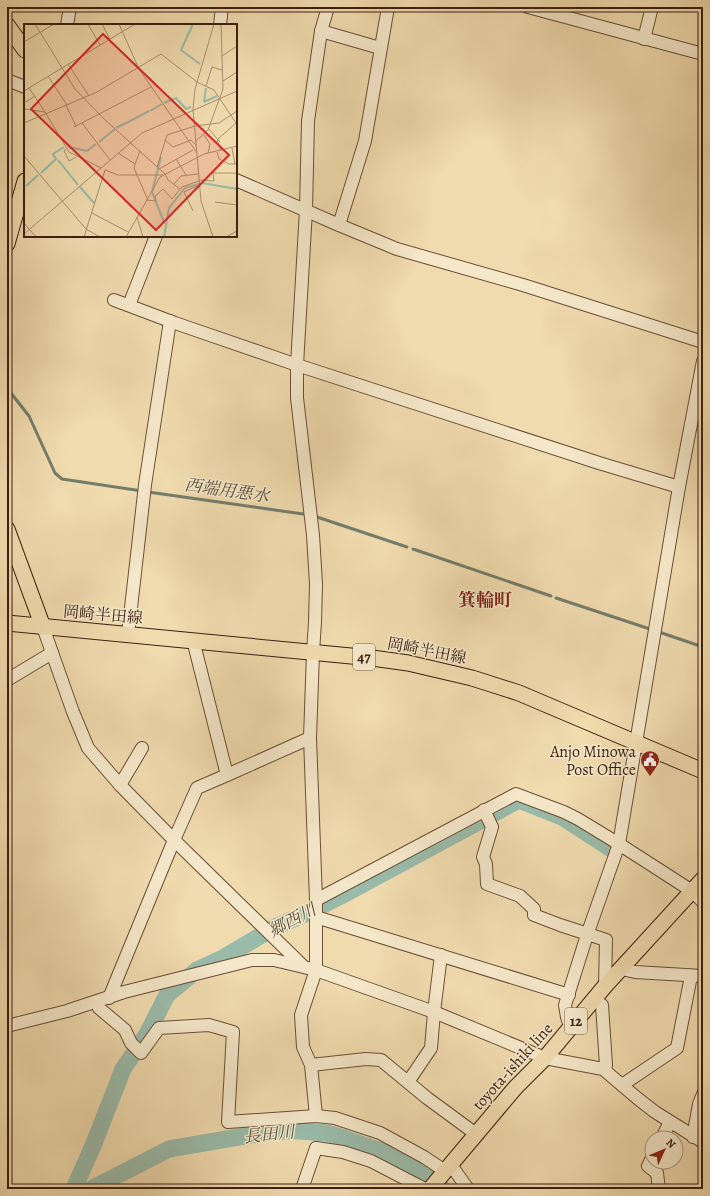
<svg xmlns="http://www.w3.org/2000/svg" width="710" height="1196" viewBox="0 0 710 1196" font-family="Alegreya,'Noto Serif JP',serif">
  <rect width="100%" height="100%" fill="#f0dbae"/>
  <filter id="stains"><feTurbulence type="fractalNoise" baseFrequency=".005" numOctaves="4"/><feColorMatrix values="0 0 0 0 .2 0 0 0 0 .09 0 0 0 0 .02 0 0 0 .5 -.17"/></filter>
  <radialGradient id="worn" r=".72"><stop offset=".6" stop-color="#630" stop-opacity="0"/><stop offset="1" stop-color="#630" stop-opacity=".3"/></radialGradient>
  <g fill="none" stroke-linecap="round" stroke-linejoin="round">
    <g stroke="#747d6c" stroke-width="3">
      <path d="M 7,388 L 29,416 L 55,473 L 62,479 L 142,491"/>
      <path d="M 148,492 L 303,514"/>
      <path d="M 314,516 L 407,547"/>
      <path d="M 413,549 L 551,596"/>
      <path d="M 556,598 L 650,629"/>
      <path d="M 659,632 L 703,647"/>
    </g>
    <g stroke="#9abbaa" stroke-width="17">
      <path d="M 76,1189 L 76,1184 L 93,1146 L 123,1069 L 147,1034 L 167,995 L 197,970 L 221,959 L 277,926 L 305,914 L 341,896 L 519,800 L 562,817 L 611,849"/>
      <path d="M 91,1189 L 169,1149 L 256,1134 L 277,1131 L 299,1131 L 326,1133 L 341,1137 L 395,1156 L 425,1174 L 443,1189"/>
    </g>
    <defs>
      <g id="minor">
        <path d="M 528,7 L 703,54"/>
        <path d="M 67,25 L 70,7"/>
        <path d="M 220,25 L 222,7"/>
        <path d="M 321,31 L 380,48"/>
        <path d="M 644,39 L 652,7"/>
        <path d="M 7,80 L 25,87"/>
        <path d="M 236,180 L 339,225 L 397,249 L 523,285 L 703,342"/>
        <path d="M 339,225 L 365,141 L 388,7"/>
        <path d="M 114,300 L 175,323 L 297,365 L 599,463 L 679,487"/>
        <path d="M 129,305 L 156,236"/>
        <path d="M 43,627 L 73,712 L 88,748 L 120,785 L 174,840 L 303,966"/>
        <path d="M 128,634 L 145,485 L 170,321"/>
        <path d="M 7,680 L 52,653"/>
        <path d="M 227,775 L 310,738"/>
        <path d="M 120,785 L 142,748"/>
        <path d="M 484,810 L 492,827 L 483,857 L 486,864 L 487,884 L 520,896 L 534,909 L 534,915 L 560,925 L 606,940 L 605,986"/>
        <path d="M 316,900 L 516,794 L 564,812 L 578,819 L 619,844 L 692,891 L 703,902"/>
        <path d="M 316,917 L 569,995"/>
        <path d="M 622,969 L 635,972 L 703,976"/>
        <path d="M 109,998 L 174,840 L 197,788 L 227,775 L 193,640"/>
        <path d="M 594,999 L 602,1005 L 606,1065 L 605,1070"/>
        <path d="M 96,1002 L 99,1008 L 125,1030 L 131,1043 L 141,1053 L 159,1028 L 209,1025 L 233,1032 L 228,1122 L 316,1116 L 335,1118 L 380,1133 L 424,1157 L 445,1171"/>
        <path d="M 7,1026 L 67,1011 L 124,992 L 252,960 L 274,960 L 316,970 L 434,1012 L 545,1058 L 603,1069 L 637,1098 L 655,1112 L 703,1142"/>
        <path d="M 570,1027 L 567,1017 L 565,1005 L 587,935 L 619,844 L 679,487 L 703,361"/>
        <path d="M 311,1065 L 366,1059 L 381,1060 L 427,1098 L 476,1134"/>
        <path d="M 408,1082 L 431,1048 L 434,1012 L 441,955"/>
        <path d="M 622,1085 L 677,1048 L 691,976"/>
        <path d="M 316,1116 L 311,1065 L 303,1047 L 301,1015 L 316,970 L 316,900 L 310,738 L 313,652 L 315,622 L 316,584 L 313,535 L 297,398 L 297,365 L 306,210 L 308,121 L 321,31 L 328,7"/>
        <path d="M 693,1137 L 699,1104 L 703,1094"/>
        <path d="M 662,1138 L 670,1122"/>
        <path d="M 652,1158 L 648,1166 L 657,1173 L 659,1189"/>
        <path d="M 451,1165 L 468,1189"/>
        <path d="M 302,1189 L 316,1148 L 343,1152 L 371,1161 L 425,1189"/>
      </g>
      <g id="major">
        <path d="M 7,25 L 25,50"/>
        <path d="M 7,244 L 25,181"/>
        <path d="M 7,529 L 43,627"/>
        <path d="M 7,623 L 372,658 L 408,663 L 472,678 L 519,693 L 703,771"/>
        <path d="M 430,1189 L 515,1088 L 545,1058 L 605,986 L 703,879"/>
      </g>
    </defs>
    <use href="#minor" stroke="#694e38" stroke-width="14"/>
    <use href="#major" stroke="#3c1f10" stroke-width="17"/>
    <use href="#minor" stroke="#f5e8ca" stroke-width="12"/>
    <use href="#major" stroke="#f0dbae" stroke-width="15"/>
  </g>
  <defs>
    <symbol id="civic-pin" viewBox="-11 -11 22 30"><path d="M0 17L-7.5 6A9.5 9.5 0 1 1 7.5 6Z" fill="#8f2418" stroke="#f5e8ca"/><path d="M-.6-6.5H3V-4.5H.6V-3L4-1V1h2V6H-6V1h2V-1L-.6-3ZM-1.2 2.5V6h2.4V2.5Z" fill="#fff"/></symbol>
  </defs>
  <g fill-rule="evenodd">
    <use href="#civic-pin" x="639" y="749" width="22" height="30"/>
  </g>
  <g text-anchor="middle" stroke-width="3" stroke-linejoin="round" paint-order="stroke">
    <g fill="#f5e8ca" stroke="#745b48" stroke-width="1">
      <rect x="353" y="644" width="22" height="26" rx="3"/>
      <rect x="565" y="1008" width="22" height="26" rx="3"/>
    </g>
    <g font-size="15" font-weight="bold" fill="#3c1f10">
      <text x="364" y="662">47</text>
      <text x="576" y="1026">12</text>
    </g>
    <g font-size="16" fill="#3c1f10" stroke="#f5e8ca">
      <text transform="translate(103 614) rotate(5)" y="6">岡崎半田線</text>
      <text transform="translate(427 650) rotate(11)" y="6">岡崎半田線</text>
      <text transform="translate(512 1066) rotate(-48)" y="6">toyota-ishiki line</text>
    </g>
    <g font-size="16" fill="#3c1f10" stroke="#f5e8ca" text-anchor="end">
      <text x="636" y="757">Anjo Minowa<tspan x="636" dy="18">Post Office</tspan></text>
    </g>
    <g font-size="17" font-style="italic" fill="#584e3e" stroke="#f5e8ca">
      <text transform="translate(227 490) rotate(8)" y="6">西端用悪水</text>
      <text transform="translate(292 920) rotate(-28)" y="6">郷西川</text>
      <text transform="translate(269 1134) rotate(-6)" y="6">長田川</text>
    </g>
    <g font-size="18" font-weight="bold" fill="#7a1f14" stroke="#f5e8ca">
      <text x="485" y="606">箕輪町</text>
    </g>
  </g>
  <g transform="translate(24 24)">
    <rect width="213" height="213" fill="#f0dbae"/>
    <path fill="none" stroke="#9abbaa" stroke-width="2" d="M 169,0 L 157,26 L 176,40M 180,78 L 193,72M 180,78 L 182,64M 140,79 L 152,74 L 162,85 L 167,83M 126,87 L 138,80M 106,97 L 125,87M 92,104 L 106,97M 75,118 L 91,105M 44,123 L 63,127 L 72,120M 137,133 L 128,168 L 140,198M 34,136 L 54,161M 17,149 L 32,135 L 29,130 L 40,123M 2,162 L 14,151M 56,163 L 70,179M 140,213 L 145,184 L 161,164 L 178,159 L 213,165"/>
    <path fill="none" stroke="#a8906f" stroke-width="1" d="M 11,0 L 51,65 L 79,94 L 141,150 L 144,156 L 156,165M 64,0 L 76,21M 78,0 L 86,15M 95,0 L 115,45 L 173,129M 0,18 L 30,0M 198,32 L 213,22M 44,40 L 65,72M 24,52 L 43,81M 199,57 L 213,48M 182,62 L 188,43 L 198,46M 5,64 L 21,88M 0,67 L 111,0M 0,79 L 11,72M 42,81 L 52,102M 0,85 L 21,88 L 45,128 L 77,144M 0,99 L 73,68 L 137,30 L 173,58 L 190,66 L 212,99M 58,99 L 86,136M 50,103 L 127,63M 185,105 L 196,118M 180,111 L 186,120 L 184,129M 141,116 L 149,123 L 167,116 L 172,121M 172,117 L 184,106 L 199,65 L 197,0M 208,124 L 211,140M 42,125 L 40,127 L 45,137 L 52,133M 197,127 L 193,116 L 213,98M 193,128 L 195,135 L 205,140 L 213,140M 94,129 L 111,140 L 110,144 L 123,174M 0,132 L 62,205 L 76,213M 152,135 L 162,151M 111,140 L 116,127M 133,143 L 143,111 L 171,102 L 195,99 L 213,87M 135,145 L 169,126M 81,146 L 94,151 L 139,151M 175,156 L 190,157 L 189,149 L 213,149M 150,160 L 157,152 L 174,150M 122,176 L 132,177 L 131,172 L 139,165 L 148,175 L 158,163 L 175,157M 191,178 L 213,181M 169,187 L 160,168 L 175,161M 68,189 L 104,208M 113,193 L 119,213M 0,199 L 12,213M 0,210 L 118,109 L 213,67M 60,213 L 81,146M 102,213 L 136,153 L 180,130 L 213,122M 189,213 L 177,177 L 169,85 L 171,65 L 190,0M 202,213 L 213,207"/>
    <path fill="#d62828" fill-opacity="0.15" stroke="#d62828" stroke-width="2" d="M 79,10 L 205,131 L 132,206 L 7,85 Z"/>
    <rect width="213" height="213" fill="none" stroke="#3c1f10" stroke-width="2"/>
  </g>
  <rect width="710" height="1196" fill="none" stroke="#f0dbae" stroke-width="24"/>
  <rect x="8" y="8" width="694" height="1180" fill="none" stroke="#3c1f10" stroke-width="2"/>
  <rect x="12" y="12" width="686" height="1172" fill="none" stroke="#3c1f10"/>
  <g transform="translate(664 1150) rotate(46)"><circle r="19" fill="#f5e8ca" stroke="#ab9880"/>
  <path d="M0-3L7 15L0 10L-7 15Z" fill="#8f2418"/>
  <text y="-6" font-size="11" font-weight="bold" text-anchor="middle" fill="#3c1f10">N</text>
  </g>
  <rect width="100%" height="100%" filter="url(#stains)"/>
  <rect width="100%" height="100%" fill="url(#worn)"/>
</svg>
